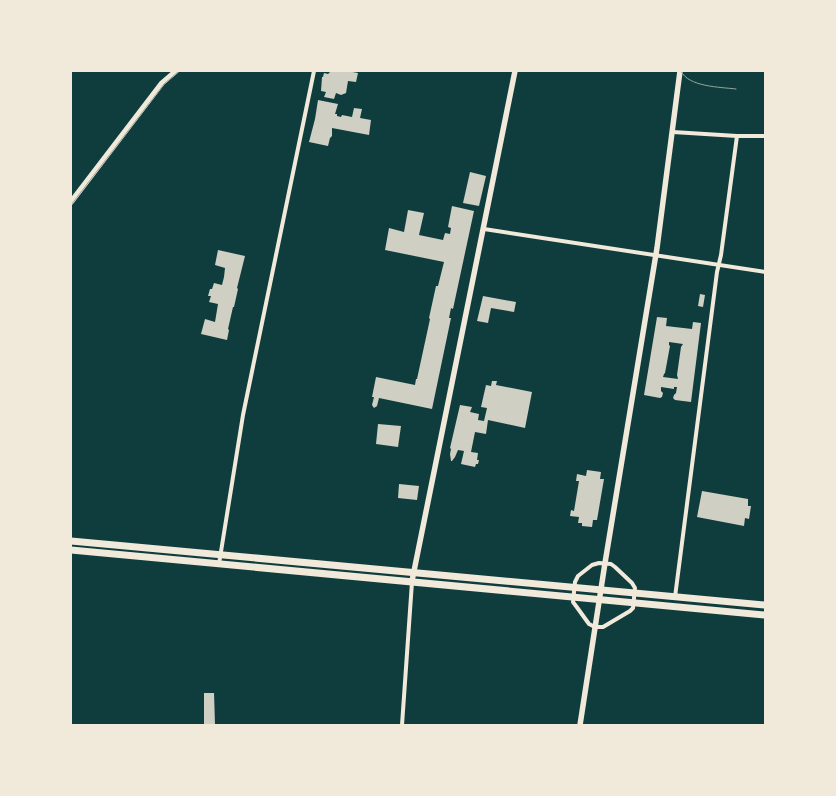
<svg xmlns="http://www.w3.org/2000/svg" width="836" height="796" viewBox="0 0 836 796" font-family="'Fira Sans',sans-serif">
  <rect width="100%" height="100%" fill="#0f3d3e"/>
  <g fill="#cfcfc3" fill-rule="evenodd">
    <path d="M 331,71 L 332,72 L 333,71 L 347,71 L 358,73 L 356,82 L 348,81 L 346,93 L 341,95 L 336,93 L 334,99 L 324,97 L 326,92 L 321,91 L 322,77 L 323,77 L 324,73 L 328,74 Z"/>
    <path d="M 318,100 L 338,104 L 335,114 L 337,114 L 337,116 L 341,117 L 342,115 L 352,117 L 354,108 L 362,109 L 360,118 L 371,120 L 369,135 L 332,128 L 332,136 L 330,138 L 328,146 L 309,142 L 315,119 Z"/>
    <path d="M 470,172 L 486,176 L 479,206 L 463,203 Z"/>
    <path d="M 452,206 L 474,211 L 453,309 L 451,308 L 449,318 L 451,318 L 432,409 L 379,398 L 377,406 L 374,408 L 372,405 L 374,397 L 372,397 L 376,377 L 415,385 L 416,379 L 417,379 L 430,319 L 429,318 L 436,286 L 438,286 L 444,262 L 385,250 L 389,228 L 404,232 L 408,210 L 424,213 L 419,235 L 443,240 L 445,233 L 450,234 L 451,228 L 448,227 Z"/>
    <path d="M 218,250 L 245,256 L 237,288 L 238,289 L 234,307 L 233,307 L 228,329 L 229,330 L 227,340 L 201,334 L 205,319 L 215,322 L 218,304 L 209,302 L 211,296 L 208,296 L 210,289 L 212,289 L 214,283 L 222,285 L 224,277 L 225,268 L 215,265 Z"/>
    <path d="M 700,294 L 705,295 L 703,307 L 698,306 Z"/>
    <path d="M 483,296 L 516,302 L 514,312 L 491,308 L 488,323 L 477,321 Z"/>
    <path d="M 657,317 L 667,318 L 666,326 L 692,329 L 693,322 L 701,323 L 691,402 L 675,400 L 673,398 L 674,395 L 676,393 L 677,387 L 674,387 L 674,389 L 661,387 L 661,391 L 663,393 L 662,397 L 660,398 L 644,395 ZM 669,342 L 683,344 L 681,347 L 677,375 L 678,379 L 663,377 L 664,374 L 665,373 L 670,346 L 669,345 Z"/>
    <path d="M 492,381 L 497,381 L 496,385 L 532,392 L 525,428 L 488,420 L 486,434 L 475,432 L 471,452 L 478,453 L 477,460 L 479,460 L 478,464 L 476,464 L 475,467 L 461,464 L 464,451 L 458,450 L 455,457 L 452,461 L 451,461 L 450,454 L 451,449 L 450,448 L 460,405 L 472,407 L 470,412 L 479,414 L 478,420 L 484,421 L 487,408 L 481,407 L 486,385 L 491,386 Z"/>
    <path d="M 378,424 L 401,426 L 398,447 L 376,444 Z"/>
    <path d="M 587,470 L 601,472 L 600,479 L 604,479 L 597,520 L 593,520 L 592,527 L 582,526 L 582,523 L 578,523 L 579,517 L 570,516 L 571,510 L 574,511 L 579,481 L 576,481 L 577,474 L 586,476 Z"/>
    <path d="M 399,484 L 419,486 L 417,500 L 398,498 Z"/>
    <path d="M 702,491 L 748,499 L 748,506 L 751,506 L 749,519 L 745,518 L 744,526 L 697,517 Z"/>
    <path d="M 204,693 L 214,693 L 215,725 L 204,725 Z"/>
  </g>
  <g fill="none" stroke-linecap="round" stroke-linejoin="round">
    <g stroke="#f1e9da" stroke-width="4">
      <path d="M 673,132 L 737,136 L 765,136"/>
      <path d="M 484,229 L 765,272"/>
      <path d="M 599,563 L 611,564 L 615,567 L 632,583 L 635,588 L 633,608 L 630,611 L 603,627 L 595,627 L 589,624 L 576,606 L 573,602 L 575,582 L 578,576 L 592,565 Z"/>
      <path d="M 219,564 L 243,415 L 314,71"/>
      <path d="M 675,597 L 717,272 L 721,255 L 737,136"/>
      <path d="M 402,725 L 412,582"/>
    </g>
    <g stroke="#f1e9da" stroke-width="5.5">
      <path d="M 71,202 L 162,83 L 176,71"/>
      <path d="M 412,581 L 515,71"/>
      <path d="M 580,725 L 605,563 L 657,248 L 680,71"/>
    </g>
    <g stroke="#f1e9da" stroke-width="7">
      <path d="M 71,541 L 765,605"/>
      <path d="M 71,550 L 765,615"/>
    </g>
    <g stroke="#97a49c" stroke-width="1">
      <path d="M 681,71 C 688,87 720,87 736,89"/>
      <path d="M 71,205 L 164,84 L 179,71"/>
    </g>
  </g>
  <rect width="836" height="796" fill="none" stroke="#f1e9da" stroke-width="144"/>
</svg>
